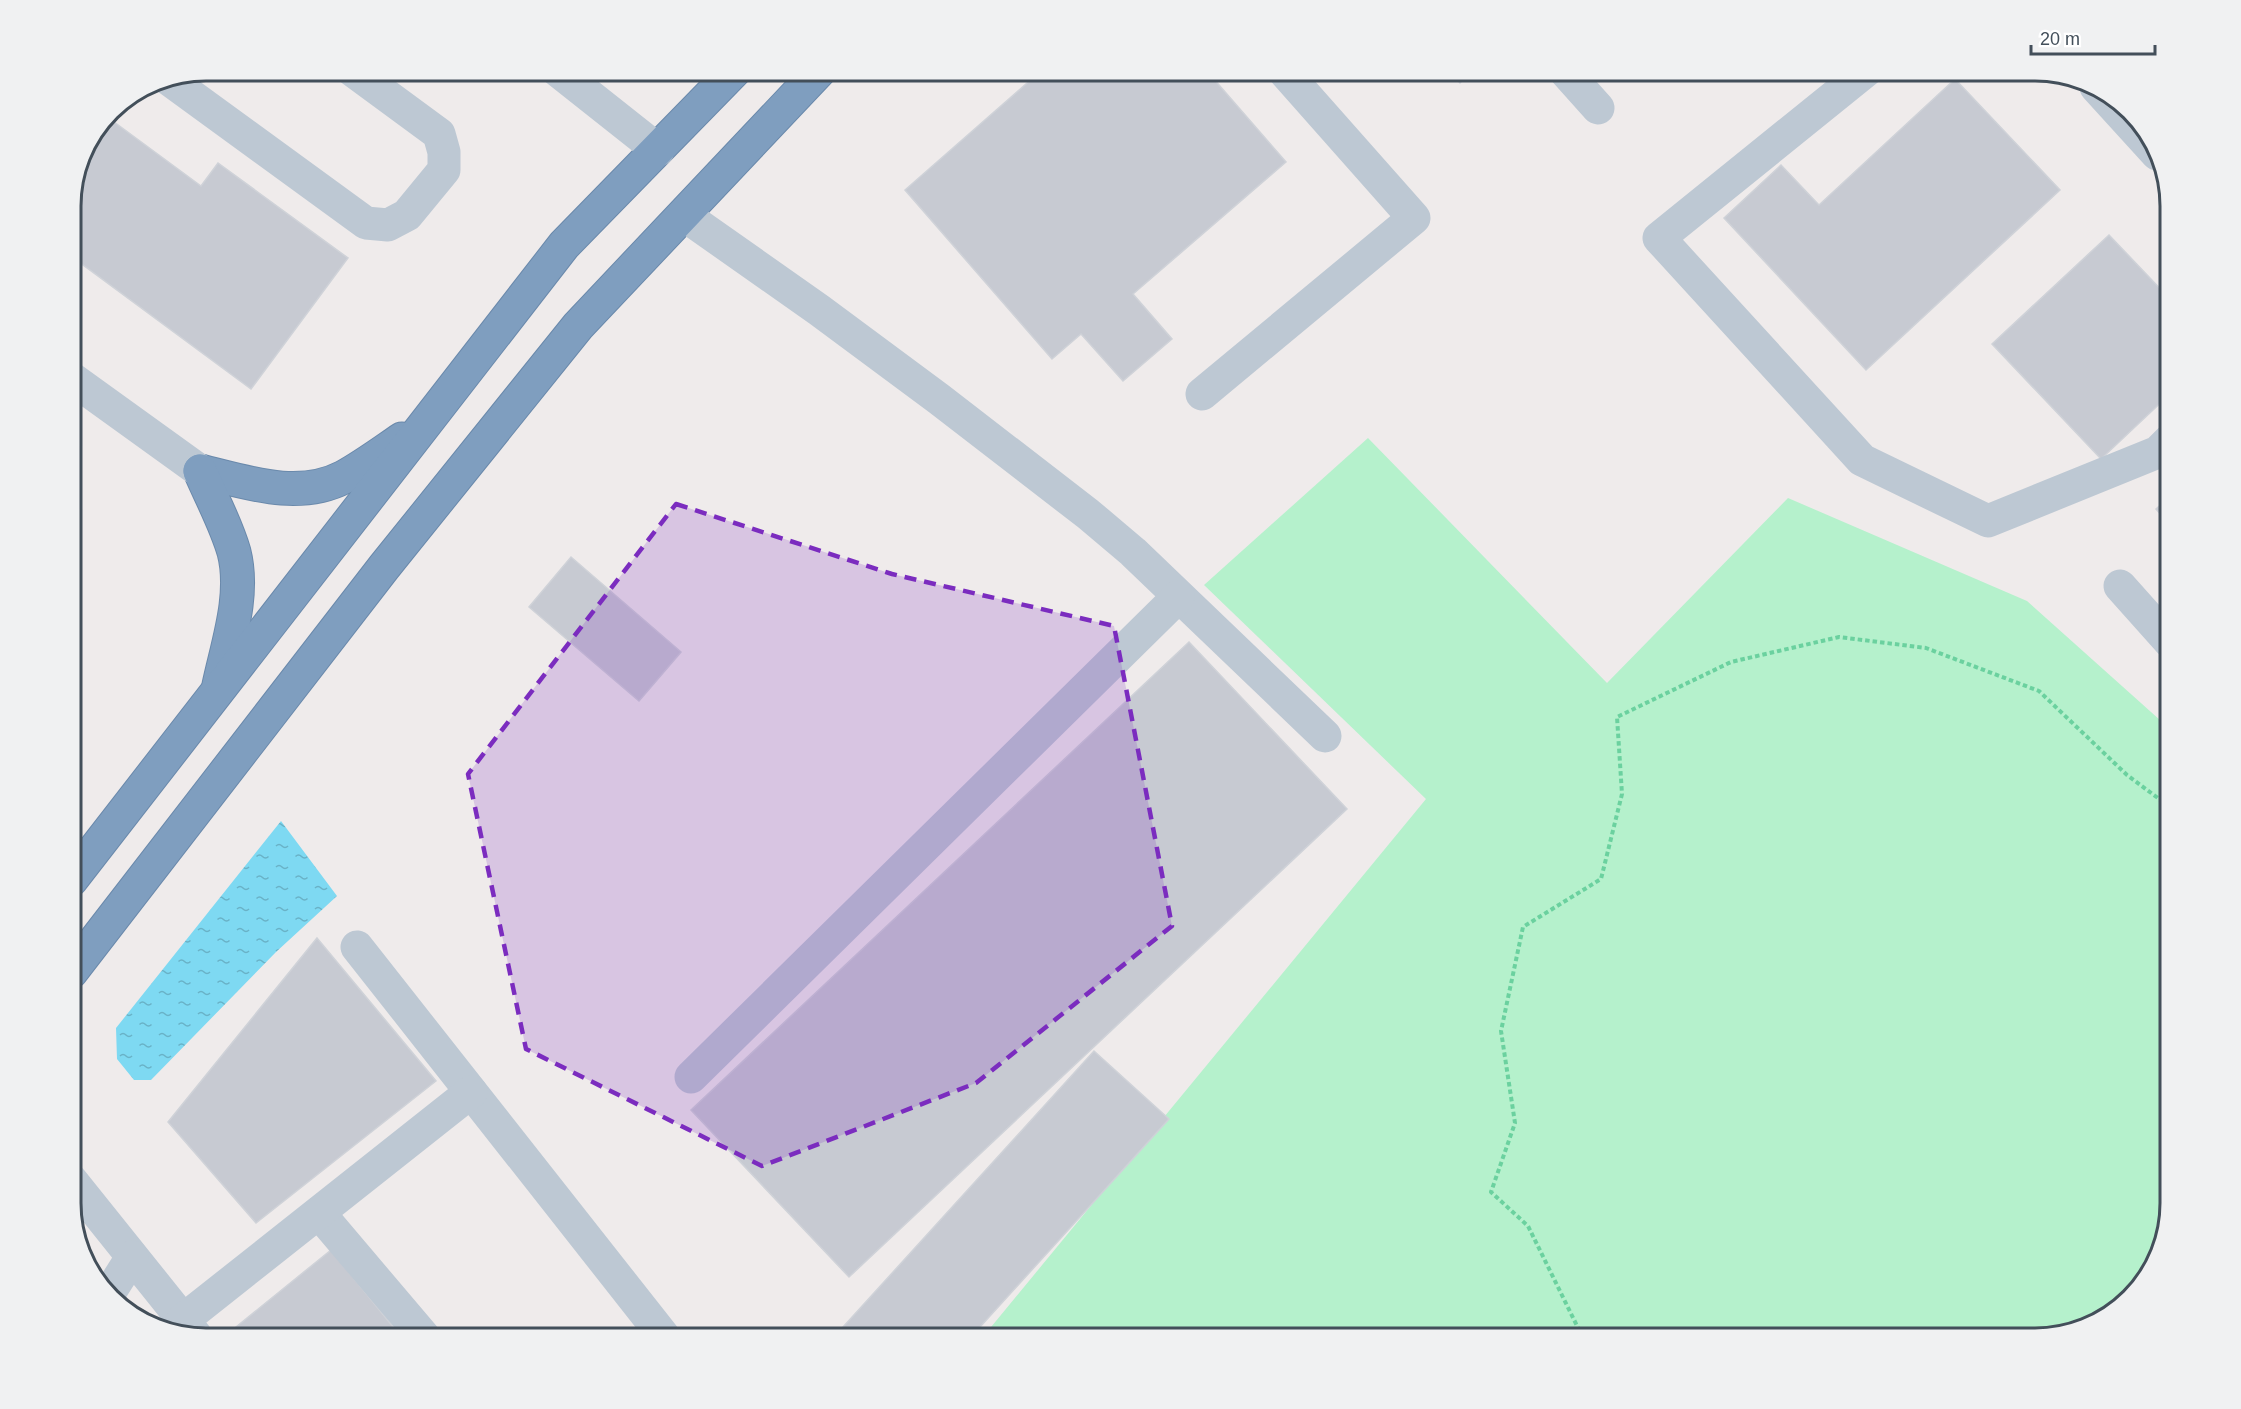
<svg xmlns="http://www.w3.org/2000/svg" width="2241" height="1409" viewBox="0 0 2241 1409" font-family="Helvetica,sans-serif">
  <defs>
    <pattern id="water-ripples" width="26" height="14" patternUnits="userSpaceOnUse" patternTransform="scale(1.5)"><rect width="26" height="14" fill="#7ed9f2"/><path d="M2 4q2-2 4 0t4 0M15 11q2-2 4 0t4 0" fill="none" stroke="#69b2c7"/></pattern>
  </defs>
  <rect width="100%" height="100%" fill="#efebeb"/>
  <path fill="#b5f1cc" d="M 1368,438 L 1607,683 L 1788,498 L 2027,601 L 2170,729 L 2170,1204 L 2152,1271 L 2103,1320 L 2036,1338 L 982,1338 L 1426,799 L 1204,585 Z"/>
  <path fill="url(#water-ripples)" d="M 281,821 L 337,896 L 276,952 L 151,1080 L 134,1080 L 117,1059 L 116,1028 Z"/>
  <g fill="#c7cad2" stroke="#cfd2d8" stroke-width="1.5">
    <path d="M 1042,70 L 1206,70 L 1286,162 L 1133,294 L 1172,339 L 1123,381 L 1081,334 L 1052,359 L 905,190 Z"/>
    <path d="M 1448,70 L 1472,70 L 1460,83 Z"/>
    <path d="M 1955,79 L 2060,190 L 1866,370 L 1724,218 L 1781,165 L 1819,205 Z"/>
    <path d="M 106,116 L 201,186 L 218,163 L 348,258 L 251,389 L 71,256 L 71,197 L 81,154 Z"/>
    <path d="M 2109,235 L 2170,299 L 2170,394 L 2101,459 L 1992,344 Z"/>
    <path d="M 2170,496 L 2170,525 L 2156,509 Z"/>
    <path d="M 571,557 L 681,652 L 639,701 L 529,607 Z"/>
    <path d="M 1189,642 L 1347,809 L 849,1277 L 691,1110 Z"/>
    <path d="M 317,938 L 436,1081 L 256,1223 L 168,1122 Z"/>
    <path d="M 1094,1051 L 1169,1119 L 970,1338 L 833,1338 Z"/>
    <path d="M 331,1250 L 402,1338 L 237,1338 L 231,1331 Z"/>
  </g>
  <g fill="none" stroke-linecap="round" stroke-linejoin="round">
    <defs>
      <g id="highway">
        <path d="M 200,471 C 246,482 298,501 344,477 C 364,466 383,452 402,439"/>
        <path d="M 200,471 C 211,497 226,524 234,552 C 245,595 228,643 219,685"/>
        <path d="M 71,880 L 564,245 L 735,70"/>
        <path d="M 71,972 L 384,567 L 578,326 L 820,70"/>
      </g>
    </defs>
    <use href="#highway" stroke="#6a89ab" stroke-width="35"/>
    <path stroke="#6bd19f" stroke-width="4" stroke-dasharray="4.5 3" stroke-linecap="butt" d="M 1583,1338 L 1528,1226 L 1491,1192 L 1515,1123 L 1501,1031 L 1523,927 L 1601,879 L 1622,794 L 1617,717 L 1731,662 L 1839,637 L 1926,648 L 2039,691 L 2127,775 L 2170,807"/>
    <g stroke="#bdc8d3" stroke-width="33">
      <path d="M 557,70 L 658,150"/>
      <path d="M 1564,70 L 1598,108"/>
      <path d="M 1867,70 L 1659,238 L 1862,460 L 1988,521 L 2158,452 L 2170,440"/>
      <path d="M 167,78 L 366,223 L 388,225 L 407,215 L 444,170 L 444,152 L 439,134 L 352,70"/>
      <path d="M 2096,87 L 2157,154"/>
      <path d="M 684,215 L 819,310 L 939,399 L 1088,514 L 1133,552 L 1325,736"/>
      <path d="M 71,378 L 200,471"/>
      <path d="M 1202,394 L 1414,218 L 1283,70"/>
      <path d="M 2120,586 L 2170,642"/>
      <path d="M 357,947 L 665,1338"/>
      <path d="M 691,1077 L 1178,597"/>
      <path d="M 71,1180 L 196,1336"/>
      <path d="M 319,1213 L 425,1338"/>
      <path d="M 110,1292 L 132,1257"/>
      <path d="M 183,1320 L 471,1092"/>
    </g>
    <use href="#highway" stroke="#7f9ebf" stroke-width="33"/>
  </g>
  <path fill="#7b2cbf" fill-opacity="0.2" stroke="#7b2cbf" stroke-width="4.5" stroke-dasharray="12 8" stroke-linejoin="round" d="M 676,504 L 892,574 L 1114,626 L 1172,926 L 976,1083 L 762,1166 L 526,1049 L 468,774 Z"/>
  <path d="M0 0H2241V1409H0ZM206 81H2035A125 125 0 0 1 2160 206V1203A125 125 0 0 1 2035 1328H206A125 125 0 0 1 81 1203V206A125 125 0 0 1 206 81Z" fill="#f0f1f2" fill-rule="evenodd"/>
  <path fill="none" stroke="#434f5a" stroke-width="3" d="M206 81H2035A125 125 0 0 1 2160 206V1203A125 125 0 0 1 2035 1328H206A125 125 0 0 1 81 1203V206A125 125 0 0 1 206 81Z"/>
  <path d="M2031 45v9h124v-9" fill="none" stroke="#434f5a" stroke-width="3"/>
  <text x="2040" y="45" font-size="18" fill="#434f5a" stroke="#ffffff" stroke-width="4.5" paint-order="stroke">20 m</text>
</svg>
